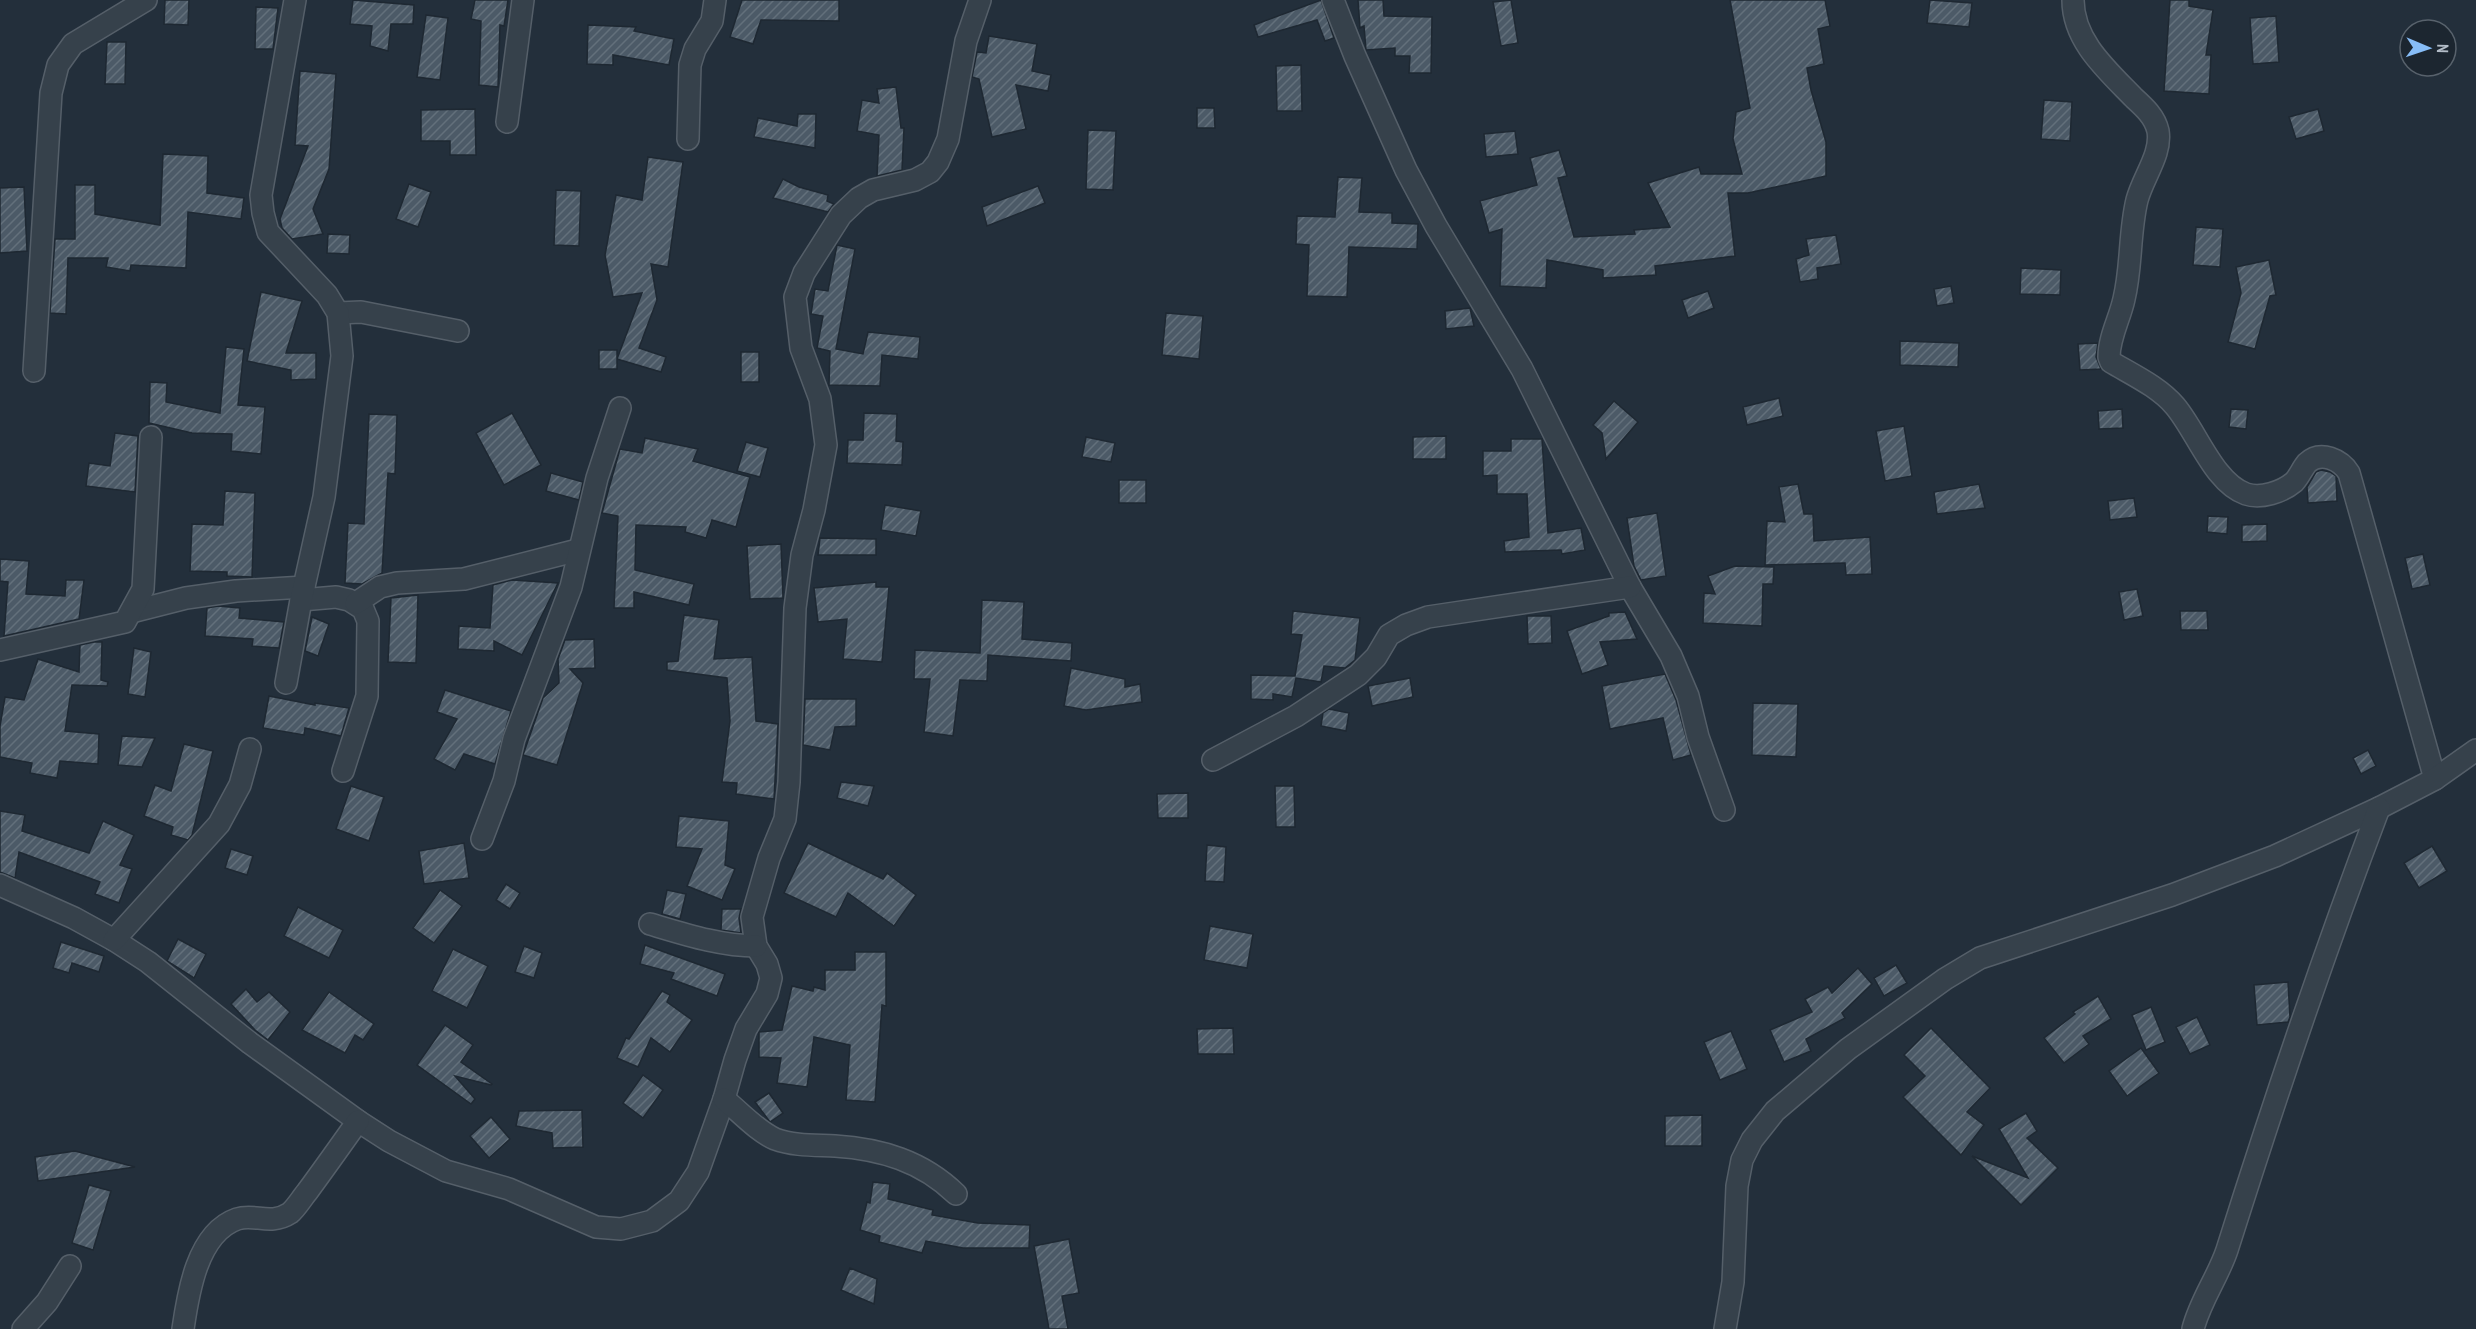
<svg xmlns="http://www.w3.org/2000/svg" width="2476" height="1329" viewBox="0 0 2476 1329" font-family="'PT Sans Narrow',sans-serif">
  <defs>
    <pattern id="building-hatch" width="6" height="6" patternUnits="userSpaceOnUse" patternTransform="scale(1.5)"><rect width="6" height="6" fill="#4c5a67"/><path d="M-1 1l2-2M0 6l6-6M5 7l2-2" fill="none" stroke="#63707b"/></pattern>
  </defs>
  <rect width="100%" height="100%" fill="#232f3b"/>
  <g fill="url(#building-hatch)" stroke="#1e2832" stroke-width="1.5">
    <path d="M 165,0 L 189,0 L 188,25 L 164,24 Z"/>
    <path d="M 353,0 L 414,5 L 413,24 L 391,24 L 388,51 L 370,46 L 372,26 L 350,24 Z"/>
    <path d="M 475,0 L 508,0 L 504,26 L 500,25 L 498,87 L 479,85 L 481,21 L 471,19 Z"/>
    <path d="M 742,0 L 839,0 L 839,21 L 761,20 L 753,44 L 730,37 Z"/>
    <path d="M 1321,0 L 1334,38 L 1325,41 L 1317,20 L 1258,37 L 1254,25 Z"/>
    <path d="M 1358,0 L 1383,0 L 1384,16 L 1432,17 L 1431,73 L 1409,73 L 1410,56 L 1395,56 L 1395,48 L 1366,50 L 1364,26 L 1360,28 Z"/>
    <path d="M 1511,0 L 1518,43 L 1501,46 L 1493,2 Z"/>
    <path d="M 1730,0 L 1825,0 L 1830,26 L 1818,29 L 1824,64 L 1807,68 L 1811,90 L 1826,142 L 1826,176 L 1748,193 L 1728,193 L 1735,256 L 1655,266 L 1656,275 L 1603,278 L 1603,270 L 1547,260 L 1546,288 L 1500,286 L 1502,229 L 1489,233 L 1480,201 L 1537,185 L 1530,158 L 1559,150 L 1567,176 L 1558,178 L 1574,237 L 1635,234 L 1634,230 L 1670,227 L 1648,183 L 1699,167 L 1701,174 L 1742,174 L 1733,139 L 1736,112 L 1750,108 Z"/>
    <path d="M 1930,0 L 1972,3 L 1969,27 L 1927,23 Z"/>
    <path d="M 2170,0 L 2189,0 L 2189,6 L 2213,10 L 2206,55 L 2211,55 L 2209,94 L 2164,91 Z"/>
    <path d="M 256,7 L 278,8 L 273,49 L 255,49 Z"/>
    <path d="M 426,15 L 448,18 L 440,80 L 417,77 Z"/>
    <path d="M 2276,16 L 2279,62 L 2253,64 L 2250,18 Z"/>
    <path d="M 588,25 L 636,27 L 634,31 L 674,39 L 669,65 L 613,55 L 613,65 L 587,64 Z"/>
    <path d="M 989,36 L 1037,44 L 1032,71 L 1051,75 L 1048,91 L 1016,85 L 1026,129 L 992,137 L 979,79 L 972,77 L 977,52 L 986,53 Z"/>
    <path d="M 107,42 L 126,42 L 125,84 L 105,84 Z"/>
    <path d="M 1301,65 L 1302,111 L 1277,111 L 1276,66 Z"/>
    <path d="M 300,71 L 336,74 L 329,169 L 313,209 L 323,234 L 292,239 L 282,228 L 280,219 L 308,146 L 295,145 Z"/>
    <path d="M 896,87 L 901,128 L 904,128 L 902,170 L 877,176 L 879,135 L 857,131 L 862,100 L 879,103 L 877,89 Z"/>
    <path d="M 2044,100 L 2072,102 L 2070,141 L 2041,139 Z"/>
    <path d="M 1197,108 L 1214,108 L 1215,128 L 1197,128 Z"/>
    <path d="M 475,109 L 476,155 L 450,155 L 450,141 L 421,141 L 421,110 Z"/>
    <path d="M 2318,109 L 2324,131 L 2296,139 L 2289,117 Z"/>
    <path d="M 798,114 L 816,114 L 815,148 L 754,137 L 758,118 L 797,126 Z"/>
    <path d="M 1088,130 L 1116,131 L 1113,190 L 1086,189 Z"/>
    <path d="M 1515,131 L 1518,154 L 1486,157 L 1484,134 Z"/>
    <path d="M 163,154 L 208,156 L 207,193 L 244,198 L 241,219 L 188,212 L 186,268 L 131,265 L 130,271 L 106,267 L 108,258 L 68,258 L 66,314 L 50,313 L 55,239 L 75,239 L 75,185 L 95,185 L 95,214 L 160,225 Z"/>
    <path d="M 648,157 L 683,162 L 668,267 L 651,264 L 657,300 L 639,348 L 666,357 L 661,372 L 617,359 L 642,293 L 613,297 L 605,255 L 616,195 L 642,200 Z"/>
    <path d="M 1338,177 L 1362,178 L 1359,212 L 1392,213 L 1392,223 L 1418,224 L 1417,249 L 1349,247 L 1347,297 L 1307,296 L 1309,245 L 1296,244 L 1297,216 L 1335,217 Z"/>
    <path d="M 783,179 L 799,187 L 828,195 L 827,201 L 834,204 L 828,212 L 773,198 Z"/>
    <path d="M 409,184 L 431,192 L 418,227 L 396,219 Z"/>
    <path d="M 1038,186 L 1045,203 L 987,226 L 982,207 Z"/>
    <path d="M 24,187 L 27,251 L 0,253 L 0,188 Z"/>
    <path d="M 556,190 L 581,191 L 579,246 L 554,245 Z"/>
    <path d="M 2196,227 L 2223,229 L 2220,267 L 2193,265 Z"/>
    <path d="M 328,234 L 350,235 L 349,254 L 327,253 Z"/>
    <path d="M 1836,235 L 1841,264 L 1817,268 L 1818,279 L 1800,282 L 1796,259 L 1809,255 L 1806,239 Z"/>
    <path d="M 837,245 L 855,249 L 836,349 L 863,354 L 868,332 L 920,337 L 918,359 L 882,355 L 880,386 L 829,385 L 830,351 L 817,348 L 823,316 L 811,314 L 815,289 L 828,291 Z"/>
    <path d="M 2269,260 L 2276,295 L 2270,296 L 2255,349 L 2228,342 L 2241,293 L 2236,267 Z"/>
    <path d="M 2021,268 L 2061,270 L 2060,295 L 2020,294 Z"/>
    <path d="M 1951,286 L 1954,303 L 1937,306 L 1934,289 Z"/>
    <path d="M 1708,291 L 1714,308 L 1688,318 L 1682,300 Z"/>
    <path d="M 261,292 L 302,301 L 286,353 L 316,353 L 316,379 L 291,380 L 291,370 L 247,361 Z"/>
    <path d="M 1470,308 L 1474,326 L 1446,329 L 1445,311 Z"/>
    <path d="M 1166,313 L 1203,316 L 1199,359 L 1162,355 Z"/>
    <path d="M 1900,341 L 1959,343 L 1958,367 L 1900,365 Z"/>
    <path d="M 2098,343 L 2096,357 L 2101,369 L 2080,370 L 2078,344 Z"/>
    <path d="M 226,347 L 244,349 L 238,405 L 265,407 L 261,454 L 231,451 L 232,434 L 192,433 L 149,423 L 150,382 L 167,383 L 166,402 L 220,413 Z"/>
    <rect x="599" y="350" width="18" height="19"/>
    <rect x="741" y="352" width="18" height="30"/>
    <path d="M 1779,398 L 1783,416 L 1747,425 L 1743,407 Z"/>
    <path d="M 1614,401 L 1638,422 L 1606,459 L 1602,433 L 1593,425 Z"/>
    <path d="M 2122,409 L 2123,428 L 2099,429 L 2098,411 Z"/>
    <path d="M 2231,409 L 2248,410 L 2246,429 L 2229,427 Z"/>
    <path d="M 512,413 L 541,465 L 504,485 L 476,433 Z"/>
    <path d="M 864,413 L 897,414 L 896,441 L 903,442 L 902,465 L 847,463 L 848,440 L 863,440 Z"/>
    <path d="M 369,414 L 397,415 L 395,474 L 388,473 L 382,573 L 362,584 L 345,583 L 348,523 L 364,524 Z"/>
    <path d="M 1904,426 L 1912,476 L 1885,481 L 1876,431 Z"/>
    <path d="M 115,433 L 138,436 L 135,492 L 86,486 L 89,463 L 110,466 Z"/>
    <path d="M 1446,436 L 1446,459 L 1413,459 L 1413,437 Z"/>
    <path d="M 1086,437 L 1115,443 L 1111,462 L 1082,457 Z"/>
    <path d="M 645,438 L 698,449 L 693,461 L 750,477 L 736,527 L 712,520 L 706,538 L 685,532 L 686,527 L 636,525 L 635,570 L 694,584 L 689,605 L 634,592 L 634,608 L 614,608 L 618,516 L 602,513 L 620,449 L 642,453 Z"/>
    <path d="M 1511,439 L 1542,439 L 1548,533 L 1581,528 L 1585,550 L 1562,554 L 1561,550 L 1505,552 L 1504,541 L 1529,537 L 1527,494 L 1497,494 L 1497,475 L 1483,476 L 1483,451 L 1511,451 Z"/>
    <path d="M 746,442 L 768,448 L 760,477 L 737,471 Z"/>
    <path d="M 2321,470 L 2330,472 L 2336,476 L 2337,501 L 2308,503 L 2307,487 L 2316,472 Z"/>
    <path d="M 551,473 L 583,482 L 579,500 L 546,491 Z"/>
    <rect x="1119" y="480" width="27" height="23"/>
    <path d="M 1798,484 L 1804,514 L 1813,514 L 1814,541 L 1870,537 L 1872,574 L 1846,575 L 1845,563 L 1765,565 L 1767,521 L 1785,522 L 1779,487 Z"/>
    <path d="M 1979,484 L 1985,508 L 1937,514 L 1934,492 Z"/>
    <path d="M 225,491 L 255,493 L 252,577 L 227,576 L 227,572 L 190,571 L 192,524 L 223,525 Z"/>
    <path d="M 2134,498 L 2137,517 L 2110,520 L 2108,501 Z"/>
    <path d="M 885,505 L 921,511 L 916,536 L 881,530 Z"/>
    <path d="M 1657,513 L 1666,576 L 1641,580 L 1634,566 L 1627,518 Z"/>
    <path d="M 2208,516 L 2228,517 L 2227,534 L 2207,532 Z"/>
    <path d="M 2267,524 L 2267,541 L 2242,542 L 2242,525 Z"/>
    <path d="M 820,538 L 876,539 L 876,555 L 818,555 Z"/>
    <path d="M 781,544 L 783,598 L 750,599 L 747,546 Z"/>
    <path d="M 2423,554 L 2430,585 L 2412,589 L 2405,558 Z"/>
    <path d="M 0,559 L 29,561 L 26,594 L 65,596 L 66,580 L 84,580 L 79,619 L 4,636 L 8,582 L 0,581 Z"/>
    <path d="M 1735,566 L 1774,567 L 1773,584 L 1763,584 L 1762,626 L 1703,623 L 1704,593 L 1715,594 L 1708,576 Z"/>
    <path d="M 512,580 L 558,583 L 522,655 L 494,641 L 494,651 L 458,649 L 459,626 L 490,628 L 493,585 Z"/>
    <path d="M 876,582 L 876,587 L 889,587 L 882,662 L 843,659 L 847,619 L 818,622 L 814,588 Z"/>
    <path d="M 2137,589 L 2143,616 L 2124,620 L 2119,592 Z"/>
    <path d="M 418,595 L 416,663 L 388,662 L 391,598 Z"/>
    <path d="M 982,600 L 1024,602 L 1022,639 L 1072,643 L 1071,661 L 988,655 L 987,681 L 960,680 L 953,736 L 924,732 L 930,679 L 914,679 L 915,650 L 980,653 Z"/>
    <path d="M 218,606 L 240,608 L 239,618 L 284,622 L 279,648 L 252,646 L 253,639 L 205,636 L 207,608 Z"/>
    <path d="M 1293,611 L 1360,618 L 1355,660 L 1345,668 L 1324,666 L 1321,682 L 1296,678 L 1292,697 L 1273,694 L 1273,700 L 1251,699 L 1251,675 L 1295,676 L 1302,635 L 1291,634 Z"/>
    <path d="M 2180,611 L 2207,611 L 2208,630 L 2181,630 Z"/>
    <path d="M 1625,612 L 1637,639 L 1600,642 L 1608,665 L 1582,674 L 1567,631 L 1609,616 L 1609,613 Z"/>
    <path d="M 684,615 L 719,620 L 714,659 L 752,657 L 756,721 L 778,724 L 774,799 L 736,794 L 737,783 L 722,782 L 730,721 L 727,678 L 667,670 L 667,662 L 678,661 Z"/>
    <path d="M 1527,616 L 1551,616 L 1552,643 L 1528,644 Z"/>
    <path d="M 312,617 L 329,624 L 318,656 L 305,651 Z"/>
    <path d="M 594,639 L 595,668 L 570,669 L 583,683 L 557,765 L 523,755 L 543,698 L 559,683 L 558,659 L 565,640 Z"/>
    <path d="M 94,642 L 102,642 L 101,680 L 108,682 L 107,686 L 72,685 L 65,731 L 99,734 L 98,764 L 60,761 L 57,778 L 30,773 L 32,763 L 0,757 L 0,726 L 5,697 L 24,700 L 38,659 L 79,672 L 80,645 Z"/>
    <path d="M 134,648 L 151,652 L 145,697 L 128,694 Z"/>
    <path d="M 1071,668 L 1125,679 L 1125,687 L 1140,684 L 1142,702 L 1086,710 L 1064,706 Z"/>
    <path d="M 1665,674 L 1676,700 L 1691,755 L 1673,760 L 1663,718 L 1610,729 L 1602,686 Z"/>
    <path d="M 1410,678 L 1413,697 L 1372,706 L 1368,686 Z"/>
    <path d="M 445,690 L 511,711 L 495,764 L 464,754 L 455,770 L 434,759 L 457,719 L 437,712 Z"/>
    <path d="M 269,696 L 315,705 L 315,703 L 349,708 L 341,736 L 305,728 L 304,735 L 263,728 Z"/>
    <path d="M 805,699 L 856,699 L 856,726 L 835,727 L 830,750 L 803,745 Z"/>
    <path d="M 1753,703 L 1798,704 L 1796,757 L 1752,755 Z"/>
    <path d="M 1329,709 L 1349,713 L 1346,731 L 1321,726 L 1323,713 Z"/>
    <path d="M 122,736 L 155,738 L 142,767 L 118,765 Z"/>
    <path d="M 184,744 L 213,751 L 192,835 L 188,840 L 171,835 L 173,827 L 144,816 L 155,785 L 171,791 Z"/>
    <path d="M 2368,750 L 2376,766 L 2361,774 L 2353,758 Z"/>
    <path d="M 841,782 L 874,786 L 868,806 L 837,798 Z"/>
    <path d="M 351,786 L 384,797 L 369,841 L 336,829 Z"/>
    <path d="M 1275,786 L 1294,786 L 1295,827 L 1276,827 Z"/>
    <path d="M 1188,793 L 1188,818 L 1158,818 L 1157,794 Z"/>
    <path d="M 0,811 L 25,815 L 22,831 L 89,853 L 103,821 L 134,835 L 120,865 L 132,869 L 119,903 L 95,894 L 100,882 L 19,852 L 15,878 L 0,872 Z"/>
    <path d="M 679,816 L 729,821 L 725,865 L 735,869 L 722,900 L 687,886 L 702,849 L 676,847 Z"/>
    <path d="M 464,843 L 469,878 L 424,884 L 419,851 Z"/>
    <path d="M 808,843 L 883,879 L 887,873 L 916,895 L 894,926 L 848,893 L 836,917 L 784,893 Z"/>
    <path d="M 1207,845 L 1226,847 L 1224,882 L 1205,881 Z"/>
    <path d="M 2432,846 L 2447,871 L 2419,888 L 2404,863 Z"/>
    <path d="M 231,849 L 253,856 L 247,875 L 225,868 Z"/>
    <path d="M 506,884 L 520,893 L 510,909 L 496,900 Z"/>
    <path d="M 440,890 L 462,906 L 434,943 L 413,928 Z"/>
    <path d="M 667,890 L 686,894 L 680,919 L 662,914 Z"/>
    <path d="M 298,907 L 343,930 L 329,958 L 284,936 Z"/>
    <path d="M 722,909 L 741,909 L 739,918 L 741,933 L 721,930 Z"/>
    <path d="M 1210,926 L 1253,934 L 1247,968 L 1204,960 Z"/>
    <path d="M 178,939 L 206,954 L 194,978 L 167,961 Z"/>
    <path d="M 61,942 L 104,956 L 99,972 L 72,963 L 69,973 L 53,968 Z"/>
    <path d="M 645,945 L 725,974 L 717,996 L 671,979 L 674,973 L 640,964 Z"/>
    <path d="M 524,946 L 542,953 L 534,978 L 515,972 Z"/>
    <path d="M 453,949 L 488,966 L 467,1008 L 432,991 Z"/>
    <path d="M 855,952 L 886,952 L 886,1006 L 882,1005 L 875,1102 L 846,1100 L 850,1045 L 814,1037 L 807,1087 L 777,1083 L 781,1058 L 759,1057 L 759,1032 L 782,1030 L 792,986 L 813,991 L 814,987 L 825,990 L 825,970 L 855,970 Z"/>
    <path d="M 1896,965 L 1907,983 L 1884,996 L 1874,978 Z"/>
    <path d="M 1858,968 L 1872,984 L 1842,1013 L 1845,1018 L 1806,1039 L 1811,1051 L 1784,1062 L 1770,1030 L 1812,1012 L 1805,999 L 1828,987 L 1832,993 Z"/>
    <path d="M 2288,982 L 2290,1017 L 2288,1022 L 2257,1025 L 2254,985 Z"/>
    <path d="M 246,989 L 257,1002 L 269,992 L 290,1012 L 268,1040 L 255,1030 L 231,1004 Z"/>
    <path d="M 662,991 L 670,995 L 667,1002 L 692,1020 L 670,1052 L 651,1038 L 638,1067 L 617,1058 L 626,1038 L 629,1039 Z"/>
    <path d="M 329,992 L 374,1024 L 363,1040 L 355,1035 L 345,1053 L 302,1030 Z"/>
    <path d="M 2098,996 L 2111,1019 L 2083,1036 L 2089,1044 L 2064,1063 L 2044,1038 L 2075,1014 L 2073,1012 Z"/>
    <path d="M 2151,1007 L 2165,1042 L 2146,1050 L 2132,1015 Z"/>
    <path d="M 2197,1017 L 2210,1045 L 2190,1054 L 2176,1027 Z"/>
    <path d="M 445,1025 L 473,1045 L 461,1062 L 492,1084 L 491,1085 L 455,1076 L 475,1099 L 471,1104 L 417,1065 Z"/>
    <path d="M 1233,1028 L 1234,1054 L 1198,1054 L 1197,1029 Z"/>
    <path d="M 1931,1028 L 1990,1088 L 1967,1112 L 1984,1125 L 1961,1155 L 1903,1097 L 1925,1076 L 1904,1055 Z"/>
    <path d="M 1731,1031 L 1747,1069 L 1720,1080 L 1704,1042 Z"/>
    <path d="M 2141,1048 L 2159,1073 L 2127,1096 L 2109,1071 Z"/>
    <path d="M 643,1075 L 663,1090 L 643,1118 L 623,1103 Z"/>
    <path d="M 769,1093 L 783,1113 L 770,1122 L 755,1102 Z"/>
    <path d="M 582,1110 L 583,1147 L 553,1148 L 552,1133 L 516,1126 L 519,1111 Z"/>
    <path d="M 2026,1113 L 2037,1131 L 2027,1138 L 2058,1168 L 2021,1205 L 1972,1156 L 2028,1178 L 1999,1129 Z"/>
    <path d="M 1702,1115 L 1702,1146 L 1665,1146 L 1665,1116 Z"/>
    <path d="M 491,1117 L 510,1139 L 489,1158 L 470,1136 Z"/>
    <path d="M 75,1151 L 135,1167 L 38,1181 L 35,1157 Z"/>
    <path d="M 873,1182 L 890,1184 L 888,1199 L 933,1210 L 932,1215 L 978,1223 L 1030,1225 L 1029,1248 L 963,1248 L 926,1241 L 922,1253 L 879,1242 L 880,1236 L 860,1230 L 867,1202 L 870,1203 Z"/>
    <path d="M 89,1185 L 111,1191 L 93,1250 L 72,1243 Z"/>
    <path d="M 1069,1239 L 1079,1293 L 1062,1296 L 1068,1329 L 1049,1329 L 1034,1246 Z"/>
    <path d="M 850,1268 L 877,1279 L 874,1304 L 841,1290 Z"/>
  </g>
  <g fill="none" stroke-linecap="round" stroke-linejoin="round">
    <defs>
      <g id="street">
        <path d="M 1333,0 L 1355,56 L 1406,170 L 1436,226 L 1522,369 L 1630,587 L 1671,656 L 1688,696 L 1698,737 L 1724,810"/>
        <path d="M 2073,0 C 2073,41 2107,70 2134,98 C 2144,107 2155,117 2158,131 C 2162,154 2143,177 2137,200 C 2129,233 2132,266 2124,299 C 2120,318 2109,337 2109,357 L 2111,362 C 2133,375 2159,387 2175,406 C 2197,432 2214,483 2246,494 C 2261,499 2282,492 2294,482 C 2299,477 2302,469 2307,463 C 2321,450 2341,460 2349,473 L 2435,779"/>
        <path d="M 507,122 L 523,0"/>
        <path d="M 688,139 L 690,65 L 695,49 L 712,21 L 715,0"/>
        <path d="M 338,313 L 361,312 L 458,331"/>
        <path d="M 34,371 L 51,93 L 58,65 L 73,44 L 146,0"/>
        <path d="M 301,600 L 336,597 L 349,600 L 363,609 L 368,621 L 367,696 L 343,771"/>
        <path d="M 356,603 L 380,587 L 397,583 L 464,579 L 578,550"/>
        <path d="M 131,612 L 186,598 L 236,591 L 304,587"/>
        <path d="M 0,650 L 125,622 L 143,589 L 151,437"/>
        <path d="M 286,683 L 301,600 L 324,497 L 342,356 L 338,313 L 327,295 L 268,232 L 263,213 L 261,195 L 295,0"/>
        <path d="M 1213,760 L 1296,716 L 1358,675 L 1376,657 L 1389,635 L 1406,625 L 1428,617 L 1630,587"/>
        <path d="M 482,839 L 504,781 L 514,739 L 571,587 L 597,478 L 620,408"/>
        <path d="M 0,885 L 74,918 L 114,940 L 148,962 L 250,1043 L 358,1121 L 389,1141 L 446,1171 L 509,1189 L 596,1227 L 621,1229 L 652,1221 L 679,1201 L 698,1172 L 724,1099 L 735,1060 L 746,1029 L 767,994 L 771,978 L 767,964 L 756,946 L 752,917 L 769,858 L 785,819 L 789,782 L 795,608 L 802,555 L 814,510 L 826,445 L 820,399 L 801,348 L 795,297 L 804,273 L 841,215 L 859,198 L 873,190 L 915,180 L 930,172 L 938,162 L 948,139 L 966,41 L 980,0"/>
        <path d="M 650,924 C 684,934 720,946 756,946"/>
        <path d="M 114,940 L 219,824 L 240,785 L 250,749"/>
        <path d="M 724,1099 C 740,1112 757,1131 775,1139 C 794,1146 815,1145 835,1146 C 881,1149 922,1161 956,1194"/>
        <path d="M 23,1329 L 47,1302 L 70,1266"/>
        <path d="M 183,1329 C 188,1294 197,1233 237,1219 C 255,1213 270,1226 290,1213 C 296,1208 302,1198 307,1192 C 324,1169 341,1145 358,1121"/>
        <path d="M 1725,1329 L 1733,1282 L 1737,1186 L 1742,1160 L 1752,1140 L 1775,1111 L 1848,1049 L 1945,979 L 1980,958 L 2172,895 L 2275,856 L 2379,808 L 2435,779 L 2476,750"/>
        <path d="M 2193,1329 C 2200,1301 2218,1277 2227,1250 C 2274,1101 2324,953 2379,808"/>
      </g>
    </defs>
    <use href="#street" stroke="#555f69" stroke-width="24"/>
    <use href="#street" stroke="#36414b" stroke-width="21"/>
  </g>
  <g transform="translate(2428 48) rotate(92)"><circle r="28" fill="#1c2630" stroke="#58626c" stroke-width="1.5"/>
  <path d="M0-4.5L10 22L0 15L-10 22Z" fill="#87bdf7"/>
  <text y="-9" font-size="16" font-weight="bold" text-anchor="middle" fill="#b2bcc7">N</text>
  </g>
</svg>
